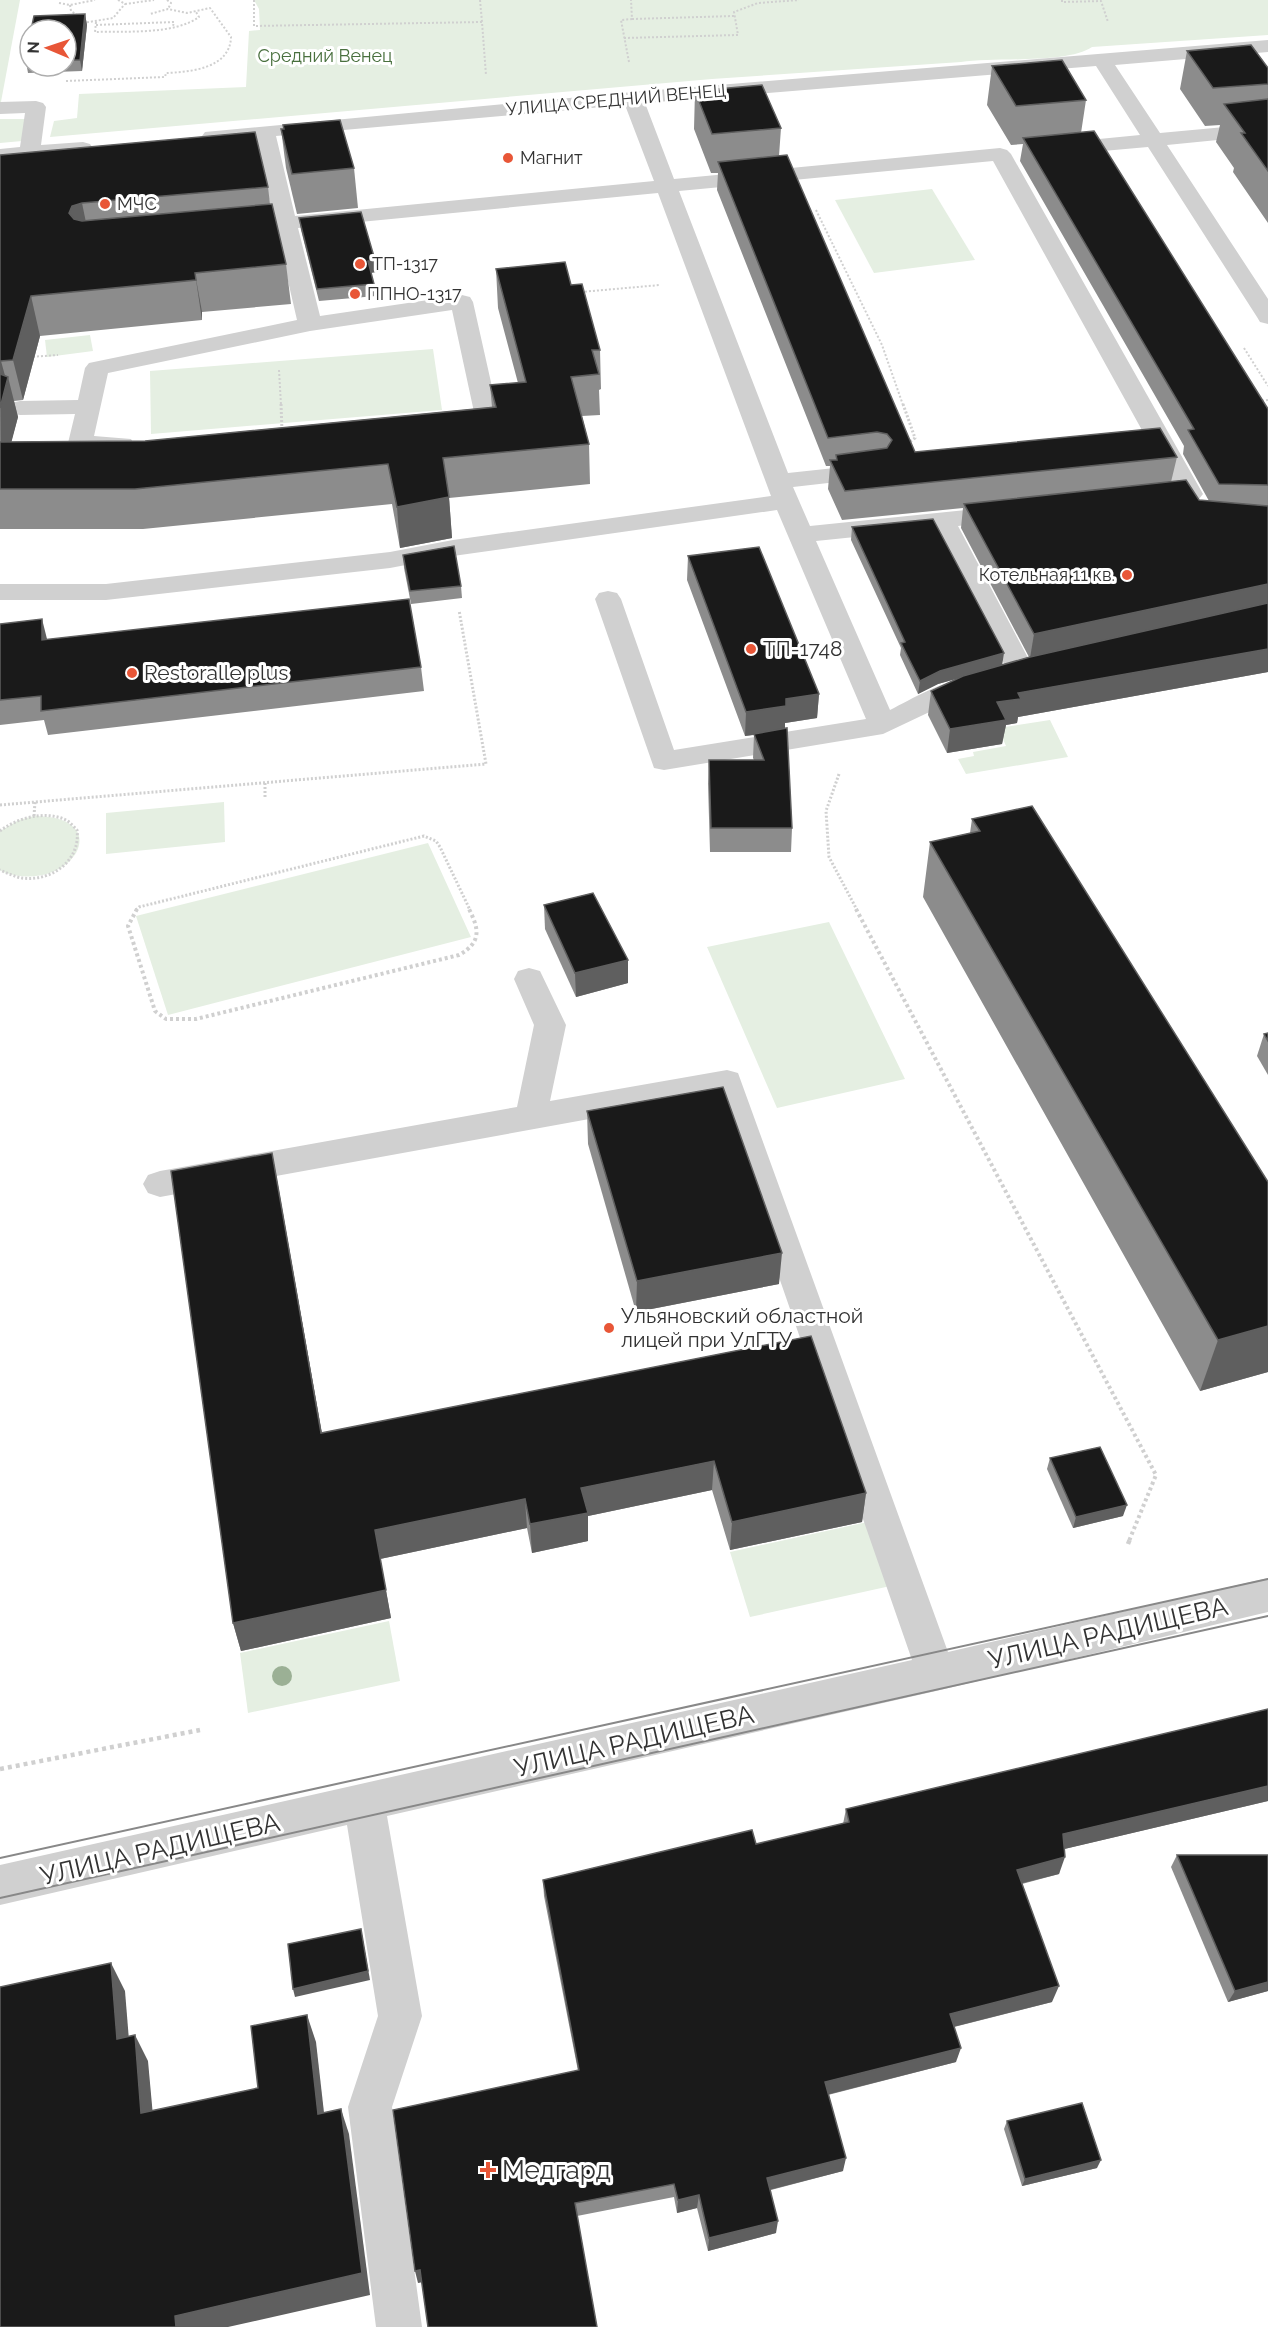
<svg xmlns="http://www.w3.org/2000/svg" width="1268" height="2327" viewBox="0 0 1268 2327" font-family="Raleway,sans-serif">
  <rect width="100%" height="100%" fill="#fff"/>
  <g fill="#e5efe2">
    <path d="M 0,0 L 20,0 L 0,107 Z"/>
    <path d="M 254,0 L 1268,0 L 1268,35 L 1092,47 C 1068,64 993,57 961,62 L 712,79 L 50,137 L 54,121 L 77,118 L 79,94 L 246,87 L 249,31 L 260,30 L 259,9 Z"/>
    <path d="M 0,119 L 25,119 L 22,141 L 0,143 Z"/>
    <path d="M 932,189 L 975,260 L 874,273 L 835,200 Z"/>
    <path d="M 90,335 L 93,351 L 47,357 L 45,340 Z"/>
    <path d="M 433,349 L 442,410 L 151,434 L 150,371 Z"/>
    <path d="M 1050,720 L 1068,757 L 966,774 L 958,759 L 974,756 L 973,752 L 1006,746 L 998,728 Z"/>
    <path d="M 224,802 L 225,842 L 106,854 L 106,813 Z"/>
    <path d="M 34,816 C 119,816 71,896 3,872 L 0,870 L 0,831 L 19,820 Z"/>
    <path d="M 428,843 L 471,937 L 168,1015 L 136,916 Z"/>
    <path d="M 829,922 L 905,1079 L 777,1108 L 707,947 Z"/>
    <path d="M 872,1521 L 895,1585 L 750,1617 L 730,1552 Z"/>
    <path d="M 389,1621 L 400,1681 L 248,1713 L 240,1653 Z"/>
  </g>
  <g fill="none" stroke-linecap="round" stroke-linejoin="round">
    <g stroke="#d0d0d0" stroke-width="2" stroke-dasharray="2 2" stroke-linecap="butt">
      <path d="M 118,0 L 125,4 L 154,0"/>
      <path d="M 167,0 L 171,3 L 168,9"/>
      <path d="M 254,0 L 254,26 L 482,22 L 486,75"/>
      <path d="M 480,0 L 482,22"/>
      <path d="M 1062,0 L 1062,2 L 1101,1 L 1108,22"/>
      <path d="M 59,3 L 70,5 L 95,0"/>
      <path d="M 70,5 L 71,11 L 80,17"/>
      <path d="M 632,19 L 734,16"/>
      <path d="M 96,22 L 95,32 C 125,31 174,35 199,17 L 196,12"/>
      <path d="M 83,23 L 113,18 L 125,4"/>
      <path d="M 96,25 L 174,22 L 173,26"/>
      <path d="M 624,38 L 738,35 L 734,12 L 758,3 L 799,0"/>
      <path d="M 629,62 L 621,20 L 632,19 L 631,0"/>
      <path d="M 66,81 L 165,77 L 166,73 C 189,72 230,69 231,37 L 210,8 L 187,13 L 168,9 L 150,14"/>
      <path d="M 816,210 L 882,345 L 903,405"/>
      <path d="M 581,292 L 660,285"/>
      <path d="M 1244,348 L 1268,386"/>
      <path d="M 29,357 L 58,355"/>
      <path d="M 279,370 L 281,405"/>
      <path d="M 1258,401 L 1268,400"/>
    </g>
    <g stroke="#d0d0d0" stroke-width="3" stroke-dasharray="2 2" stroke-linecap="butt">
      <path d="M 281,404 L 282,431"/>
      <path d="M 903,404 L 915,438 L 908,443"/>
      <path d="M 839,774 L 826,811 L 829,857 L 857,910"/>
      <path d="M 265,783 L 265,797"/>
      <path d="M 0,805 L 486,764 L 459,610"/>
      <path d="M 34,816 L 35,802"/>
      <path d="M 0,831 C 17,818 45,810 66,820 C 70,822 74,827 77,830 C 81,860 52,882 22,878 C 15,877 7,873 0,870"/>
      <path d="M 136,910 L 139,907 L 424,836 L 436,841 L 440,847 L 470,910"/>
    </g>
    <g stroke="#d0d0d0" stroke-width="4" stroke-dasharray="3 3" stroke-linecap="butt">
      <path d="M 137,909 L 128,926 L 155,1011 L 166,1019 L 196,1019 L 459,955 C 482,942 479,929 469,909"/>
      <path d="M 856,909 L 1156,1475 L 1129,1541"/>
    </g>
    <g stroke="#d0d0d0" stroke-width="4.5" stroke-dasharray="4 4" stroke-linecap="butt">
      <path d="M 1128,1544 L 1130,1539"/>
      <path d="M 0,1769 L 200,1730"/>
    </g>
    <g fill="#d0d0d0" fill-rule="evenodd">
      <path d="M 1268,40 L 1268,52 L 1115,65 L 1160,133 L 1268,123 L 1268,135 L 1167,145 L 1268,299 L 1268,324 L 1260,322 L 1257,317 L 1148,147 L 1058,155 L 1051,153 L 1047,149 L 1051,145 L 1058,143 L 1140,135 L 1096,66 L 645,103 L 674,179 L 1000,148 L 1007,150 L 1011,154 L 1203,494 L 1199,499 L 1161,505 L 1152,502 L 1148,497 L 1152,492 L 1174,488 L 993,161 L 679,191 L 788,473 L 872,464 L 881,466 L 884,471 L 881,476 L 872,478 L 793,487 L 810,526 L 1005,506 L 1014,509 L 1018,514 L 1014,519 L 958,526 L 1035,671 L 1031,677 L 1021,680 L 1011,677 L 933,529 L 816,541 L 890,710 C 914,698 954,673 981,680 L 985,686 L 981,692 L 959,698 L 883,734 L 664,770 L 654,768 L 595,599 L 599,593 L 608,591 L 617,593 L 621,599 L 674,750 L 866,719 L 777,510 L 453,556 L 390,568 L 106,600 L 0,600 L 0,584 L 106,584 L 390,552 L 453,540 L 771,496 L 658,193 L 298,228 L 320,316 L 462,295 L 470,297 L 473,302 L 499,418 L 496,423 L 452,428 L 443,426 L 440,421 L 443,416 L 474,412 L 452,310 L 310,331 L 108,373 L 94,436 L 131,439 L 134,444 L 131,449 L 122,451 L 71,448 L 68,443 L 75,414 L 20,415 L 11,413 L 8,408 L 11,403 L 20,401 L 78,400 L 85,368 L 89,363 L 297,320 L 255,138 L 212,142 L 205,140 L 202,136 L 205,132 L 633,92 ZM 625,105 L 654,181 L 295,216 L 276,136 Z"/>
      <path d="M 36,101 L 43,103 L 46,107 L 41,145 L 83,142 L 90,144 L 93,148 L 90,152 L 0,161 L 0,149 L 20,147 L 25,113 L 0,114 L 0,102 Z"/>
      <path d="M 529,968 L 540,971 L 566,1025 L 550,1101 L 727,1070 L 738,1073 L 948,1652 L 1268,1578 L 1268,1612 L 936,1691 L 387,1816 L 422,2016 L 392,2107 L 422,2327 L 376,2327 L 348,2107 L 378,2016 L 347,1825 L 0,1905 L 0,1865 L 912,1660 L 716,1096 L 160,1197 L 148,1193 L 143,1184 L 148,1175 L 160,1171 L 517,1107 L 534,1025 L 514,979 L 518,971 Z"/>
    </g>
    <g stroke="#888" stroke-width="2">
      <path d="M 0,1858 L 1268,1579"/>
      <path d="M 0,1898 L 1268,1616"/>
    </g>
  </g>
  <circle fill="#9bb095" cx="282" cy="1676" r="10"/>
  <g fill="#8c8c8c">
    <path d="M 85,14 L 87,25 L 82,71 L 28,73 L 26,62 L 30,37 L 30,66 L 66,66 L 66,30 Z"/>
    <path d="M 1187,51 L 1268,68 L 1268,223 L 1233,172 L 1234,168 L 1216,142 L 1220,125 L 1205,126 L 1180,89 Z"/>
    <path d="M 992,66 L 1086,100 L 1081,133 L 1268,409 L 1268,672 L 1018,717 L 1017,723 L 1006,725 L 1002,744 L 947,753 L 928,715 L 931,691 L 959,678 L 938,684 L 918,694 L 900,655 L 901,648 L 851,540 L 852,527 L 1002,665 L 1029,657 L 961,528 L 963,508 L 842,520 L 828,489 L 830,466 L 826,466 L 717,190 L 718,173 L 711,173 L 694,129 L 695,91 L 781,128 L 779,156 L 915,452 L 1177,457 L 1171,482 L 1199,500 L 1209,501 L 1183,454 L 1184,446 L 1020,161 L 1023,144 L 1011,145 L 987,105 Z"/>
    <path d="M 281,129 L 354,168 L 358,208 L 297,214 L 286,168 Z"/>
    <path d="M 0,155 L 268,187 L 270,204 L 286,264 L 291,304 L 202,312 L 202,320 L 40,336 L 23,400 L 14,401 L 18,417 L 11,442 L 145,441 L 492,407 L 490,385 L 518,383 L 498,308 L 496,269 L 571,285 L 600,350 L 601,389 L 599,390 L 600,415 L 582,416 L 589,444 L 590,484 L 449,498 L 452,538 L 400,548 L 392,504 L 143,529 L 0,529 Z"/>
    <path d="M 299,218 L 376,272 L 371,273 L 374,284 L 376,296 L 319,301 L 301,230 Z"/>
    <path d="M 403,555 L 461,586 L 462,598 L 411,604 L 404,568 Z"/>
    <path d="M 688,556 L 819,694 L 817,718 L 785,723 L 785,729 L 792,828 L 791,852 L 710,852 L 708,784 L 709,760 L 754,760 L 753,758 L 754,735 L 745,736 L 687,580 Z"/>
    <path d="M 0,624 L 47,639 L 421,667 L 424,691 L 48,735 L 44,720 L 0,725 Z"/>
    <path d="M 972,819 L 1268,1182 L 1268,1372 L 1200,1391 L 923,897 L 930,842 L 970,833 Z"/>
    <path d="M 544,905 L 628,960 L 628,983 L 576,997 L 545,929 Z"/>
    <path d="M 1268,1033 L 1268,1075 L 1257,1056 L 1264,1034 Z"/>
    <path d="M 587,1111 L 779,1284 L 636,1312 L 588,1144 Z"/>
    <path d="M 272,1153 L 322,1433 L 811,1336 L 866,1493 L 862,1522 L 730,1550 L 712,1490 L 588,1516 L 588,1541 L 532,1553 L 527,1528 L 380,1559 L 391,1618 L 241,1651 L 233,1623 Z"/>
    <path d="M 1050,1458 L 1123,1516 L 1073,1528 L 1047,1469 Z"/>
    <path d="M 1268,1801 L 1064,1849 L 1059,1874 L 1022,1884 L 1052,2002 L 954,2027 L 956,2062 L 828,2095 L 843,2171 L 771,2190 L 776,2233 L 708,2251 L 697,2208 L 677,2213 L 674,2197 L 577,2216 L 418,2283 L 578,2071 L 544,1896 L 543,1880 L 756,1844 L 843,1824 L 846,1809 Z"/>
    <path d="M 1177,1855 L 1268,1991 L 1228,2002 L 1171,1867 Z"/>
    <path d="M 1007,2121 L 1097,2168 L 1022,2186 L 1004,2129 Z"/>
  </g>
  <g fill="#5f5f5f">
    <path d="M 85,14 L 87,25 L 82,71 L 80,60 Z"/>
    <path d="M 82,203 L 90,242 L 69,213 L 72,206 Z"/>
    <path d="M 375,260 L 376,272 L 369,273 L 368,261 Z"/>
    <path d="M 195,273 L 202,312 L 202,320 L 196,280 Z"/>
    <path d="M 31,296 L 40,336 L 23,400 L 13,360 Z"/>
    <path d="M 1,361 L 7,383 L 8,377 L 18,417 L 1,482 L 0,362 Z"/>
    <path d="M 449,497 L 452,538 L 400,548 L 397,507 Z"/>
    <path d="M 1268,584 L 1268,605 L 1030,658 L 1034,634 Z"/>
    <path d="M 42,619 L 48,643 L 42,640 Z"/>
    <path d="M 1268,649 L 1268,672 L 1018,717 L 1017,723 L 1006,725 L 1002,744 L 947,753 L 950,729 L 997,702 L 1018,693 Z"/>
    <path d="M 1004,653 L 1002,666 L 938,684 L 918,694 L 920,681 L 940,671 Z"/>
    <path d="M 819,694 L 817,718 L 785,723 L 785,730 L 745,736 L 746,712 L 786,699 Z"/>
    <path d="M 628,960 L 628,983 L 576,997 L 575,973 Z"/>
    <path d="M 272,1153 L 278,1185 L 327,1463 L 321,1433 Z"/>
    <path d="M 782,1253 L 779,1284 L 636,1312 L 637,1281 Z"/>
    <path d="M 1268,1326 L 1268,1372 L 1200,1391 L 1218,1340 Z"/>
    <path d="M 714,1461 L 712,1490 L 588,1516 L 588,1541 L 532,1553 L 530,1524 L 581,1488 Z"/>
    <path d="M 866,1493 L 862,1522 L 730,1550 L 732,1522 Z"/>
    <path d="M 525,1499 L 527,1528 L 380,1559 L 375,1530 Z"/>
    <path d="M 1127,1505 L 1123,1516 L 1073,1528 L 1076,1517 Z"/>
    <path d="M 386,1590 L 391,1618 L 241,1651 L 233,1623 Z"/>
    <path d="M 1268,1786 L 1268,1801 L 1056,1851 L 1063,1834 Z"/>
    <path d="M 1065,1857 L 1059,1874 L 1011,1886 L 1017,1870 Z"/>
    <path d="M 361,1929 L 370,1980 L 295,1997 L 293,1989 Z"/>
    <path d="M 111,1963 L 125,1991 L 131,2065 L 117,2039 Z"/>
    <path d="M 1268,1982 L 1268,1991 L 1228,2002 L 1235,1991 Z"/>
    <path d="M 1059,1986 L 1052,2002 L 945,2029 L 950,2014 Z"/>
    <path d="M 307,2015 L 316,2042 L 327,2139 L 318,2114 Z"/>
    <path d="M 135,2035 L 148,2061 L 155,2138 L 141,2113 Z"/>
    <path d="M 961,2048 L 956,2062 L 822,2096 L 825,2082 Z"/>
    <path d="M 341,2109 L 349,2134 L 370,2295 L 228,2327 L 176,2327 L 175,2316 Z"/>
    <path d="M 846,2158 L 843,2171 L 765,2191 L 767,2178 Z"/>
    <path d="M 1101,2160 L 1097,2168 L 1022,2186 L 1025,2179 Z"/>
    <path d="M 699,2195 L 697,2208 L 677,2213 L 678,2200 Z"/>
    <path d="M 778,2221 L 776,2233 L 708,2251 L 709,2238 Z"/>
    <path d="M 420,2270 L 423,2282 L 418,2283 L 415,2271 Z"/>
  </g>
  <g fill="#1a1a1a" stroke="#5f5f5f" stroke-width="1.5">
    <path d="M 85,14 L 80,60 L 66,60 L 66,30 L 31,30 L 34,16 Z"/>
    <path d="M 30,37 L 30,62 L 26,62 Z"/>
    <path d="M 1251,45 L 1268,68 L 1268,84 L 1213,88 L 1187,51 Z"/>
    <path d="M 1062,60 L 1086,100 L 1016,106 L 992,66 Z"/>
    <path d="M 762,85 L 781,128 L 712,134 L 695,91 Z"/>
    <path d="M 1268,99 L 1268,171 L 1241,133 L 1245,133 L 1224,104 Z"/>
    <path d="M 340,120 L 354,168 L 292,174 L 281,129 L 284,129 L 283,125 Z"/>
    <path d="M 1094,131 L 1268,409 L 1268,485 L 1219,484 L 1188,430 L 1194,429 L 1023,138 Z"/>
    <path d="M 255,132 L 268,187 L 82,203 L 72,206 L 69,213 L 74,219 L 82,221 L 272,204 L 286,264 L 195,273 L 196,280 L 31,296 L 13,360 L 1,361 L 0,362 L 0,155 Z"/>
    <path d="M 787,155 L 915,452 L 1160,428 L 1177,457 L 845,491 L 830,460 L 837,460 L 836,455 L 887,448 L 892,440 L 887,434 L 877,432 L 828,438 L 718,162 Z"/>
    <path d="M 361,212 L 375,260 L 368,261 L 374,284 L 317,289 L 299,218 Z"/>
    <path d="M 565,262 L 571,285 L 582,284 L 600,350 L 592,350 L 599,374 L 571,377 L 589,444 L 443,458 L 449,497 L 397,507 L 388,464 L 135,489 L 0,489 L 0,442 L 145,441 L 496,407 L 490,385 L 526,382 L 496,269 Z"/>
    <path d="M 0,374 L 8,377 L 0,408 Z"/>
    <path d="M 1186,480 L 1199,500 L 1268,506 L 1268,584 L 1034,634 L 964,504 Z"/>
    <path d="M 933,519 L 1004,653 L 940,671 L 920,681 L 901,643 L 905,642 L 852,527 Z"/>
    <path d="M 454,546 L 461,586 L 410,591 L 403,555 Z"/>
    <path d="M 759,547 L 819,694 L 786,699 L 786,706 L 746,712 L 688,556 Z"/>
    <path d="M 409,599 L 421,667 L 41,711 L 41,696 L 0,700 L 0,624 L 42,619 L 42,640 Z"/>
    <path d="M 1268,603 L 1268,649 L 1018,693 L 1021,699 L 997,702 L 1006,720 L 950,729 L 931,691 L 963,676 L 1030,657 Z"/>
    <path d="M 787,728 L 792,828 L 711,828 L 709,760 L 764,760 L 754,734 Z"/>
    <path d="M 1032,806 L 1268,1182 L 1268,1326 L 1218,1340 L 930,842 L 980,831 L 972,819 Z"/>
    <path d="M 593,893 L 628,960 L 575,973 L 544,905 Z"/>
    <path d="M 1268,1033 L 1268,1041 L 1264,1034 Z"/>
    <path d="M 723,1087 L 782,1253 L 637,1281 L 587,1111 Z"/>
    <path d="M 272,1153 L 321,1433 L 811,1336 L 866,1493 L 732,1522 L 714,1461 L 581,1488 L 588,1513 L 530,1524 L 525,1499 L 375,1530 L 386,1590 L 233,1623 L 171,1171 Z"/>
    <path d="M 1100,1447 L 1127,1505 L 1076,1517 L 1050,1458 Z"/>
    <path d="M 1268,1709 L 1268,1786 L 1063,1834 L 1065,1857 L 1017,1870 L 1059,1986 L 950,2014 L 961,2048 L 825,2082 L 846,2158 L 767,2178 L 778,2221 L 709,2238 L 699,2195 L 678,2200 L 674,2184 L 575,2203 L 597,2327 L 428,2327 L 420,2270 L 415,2271 L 393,2110 L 579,2070 L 543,1880 L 752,1830 L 756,1844 L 849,1822 L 846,1809 Z"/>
    <path d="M 1177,1855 L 1268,1855 L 1268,1982 L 1235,1991 Z"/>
    <path d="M 361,1929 L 368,1971 L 293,1989 L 288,1944 Z"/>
    <path d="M 111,1963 L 117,2039 L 135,2035 L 141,2113 L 258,2088 L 251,2026 L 307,2015 L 318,2114 L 341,2109 L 362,2273 L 175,2316 L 176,2327 L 0,2327 L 0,1987 Z"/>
    <path d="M 1082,2103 L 1101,2160 L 1025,2179 L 1007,2121 Z"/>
  </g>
  <g fill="#e85637" stroke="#fff" stroke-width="2">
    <circle cx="508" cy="158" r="6"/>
    <circle cx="105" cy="204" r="6"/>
    <circle cx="360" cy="264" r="6"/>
    <circle cx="355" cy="294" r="6"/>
    <circle cx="1127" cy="575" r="6"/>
    <circle cx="751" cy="649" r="6"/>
    <circle cx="132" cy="673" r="6"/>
    <circle cx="609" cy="1328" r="6"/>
    <path d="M485 2161h6v6h6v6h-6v6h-6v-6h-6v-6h6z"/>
  </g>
  <g text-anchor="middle" stroke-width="6" stroke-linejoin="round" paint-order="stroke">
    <g font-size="18" fill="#49703e" stroke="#fff">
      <text x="325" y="62">Средний Венец</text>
    </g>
    <g font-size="18" fill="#333" stroke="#fff">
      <text transform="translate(616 100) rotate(-5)" y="6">УЛИЦА СРЕДНИЙ ВЕНЕЦ</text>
    </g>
    <g font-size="18" fill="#333" stroke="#fff" text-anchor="start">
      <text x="520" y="164">Магнит</text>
      <text x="117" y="210">МЧС</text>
      <text x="372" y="270">ТП-1317</text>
      <text x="367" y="300">ППНО-1317</text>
      <text x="1115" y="581" text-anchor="end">Котельная 11 кв.</text>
    </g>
    <g font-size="21" fill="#333" stroke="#fff" text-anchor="start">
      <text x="763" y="656">ТП-1748</text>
      <text x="144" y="680">Restoralle plus</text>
      <text x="621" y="1323">Ульяновский областной<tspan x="621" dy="24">лицей при УлГТУ</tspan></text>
    </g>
    <g font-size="26" fill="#333" stroke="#fff">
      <text transform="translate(1108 1633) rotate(-13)" y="9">УЛИЦА РАДИЩЕВА</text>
      <text transform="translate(634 1741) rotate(-13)" y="9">УЛИЦА РАДИЩЕВА</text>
      <text transform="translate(160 1849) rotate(-13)" y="9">УЛИЦА РАДИЩЕВА</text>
    </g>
    <g font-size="26" fill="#333" stroke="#fff" text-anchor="start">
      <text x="502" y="2179">Медгард</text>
    </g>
  </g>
  <g transform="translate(48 48) rotate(272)"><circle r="28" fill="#ffffff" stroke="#adadad" stroke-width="1.5"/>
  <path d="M0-4.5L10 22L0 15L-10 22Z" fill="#e85637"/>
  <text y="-9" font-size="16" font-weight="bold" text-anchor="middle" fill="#333333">N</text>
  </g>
</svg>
